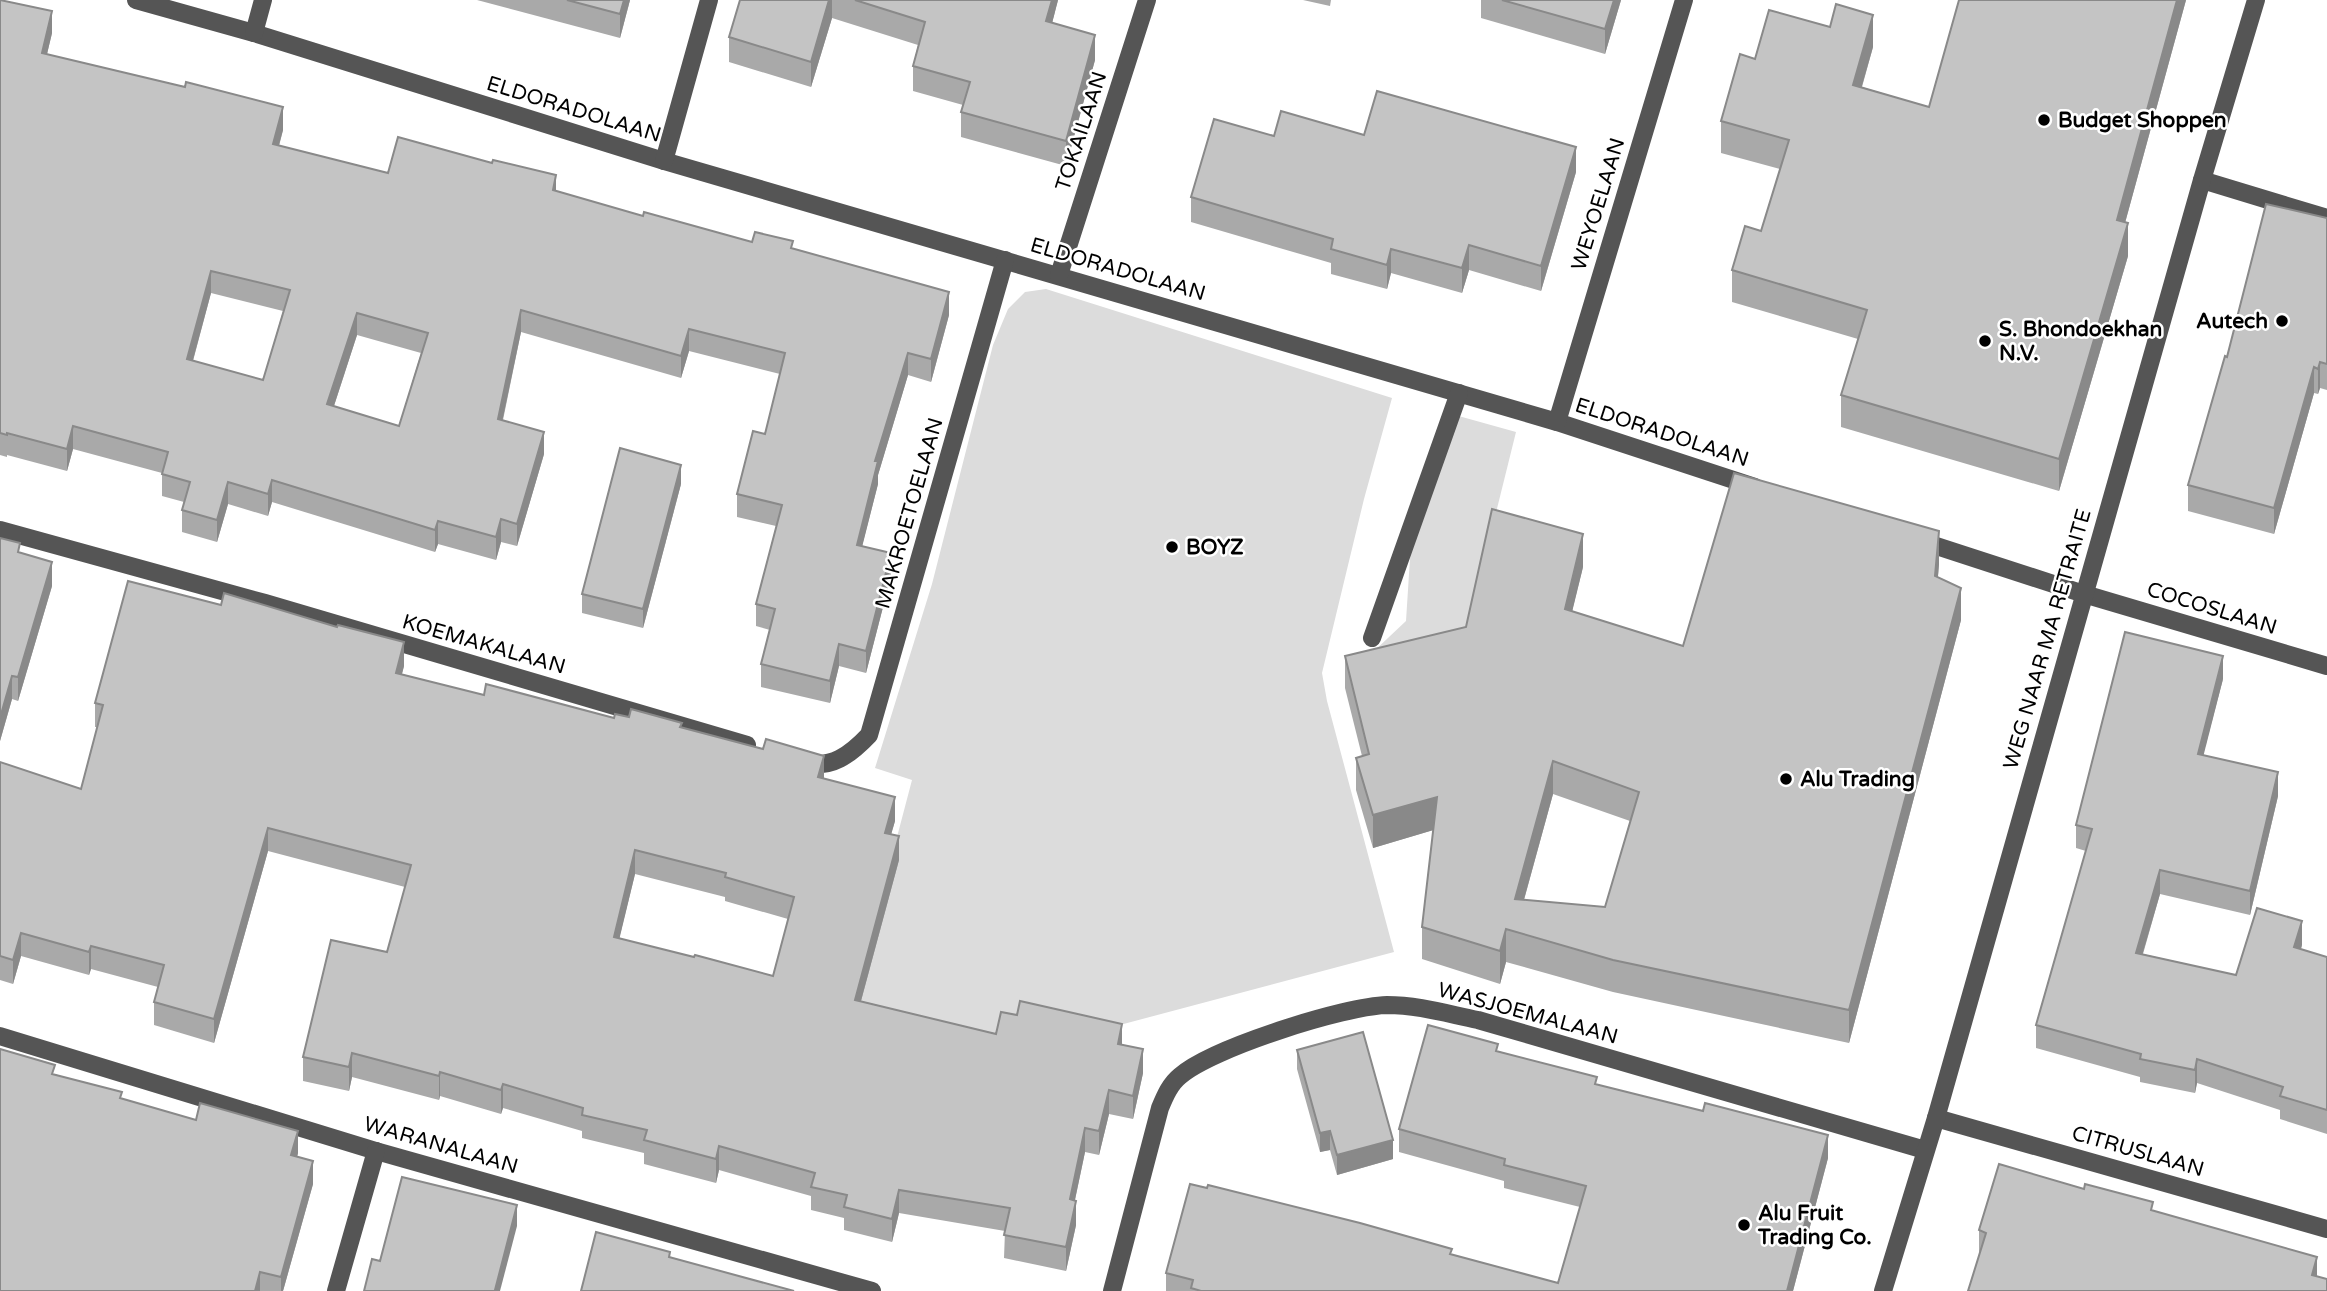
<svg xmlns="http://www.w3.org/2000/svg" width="2327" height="1291" viewBox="0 0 2327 1291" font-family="'Varela Round',sans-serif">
  <rect width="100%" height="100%" fill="#fff"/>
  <g fill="#dcdcdc">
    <path d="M 1046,289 L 1392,398 L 1364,499 L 1322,673 L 1327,701 L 1394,952 L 1116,1026 L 957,1036 L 852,1008 L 912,780 L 875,768 L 932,584 L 993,345 L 1008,309 L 1025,292 Z"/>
    <path d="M 1455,415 L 1516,432 L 1459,662 L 1371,654 L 1406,621 L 1412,527 Z"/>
  </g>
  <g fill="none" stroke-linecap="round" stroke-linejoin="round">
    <g stroke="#555" stroke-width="18">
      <path d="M 136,0 L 254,33 L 664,161 L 1557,422 L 1755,487"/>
      <path d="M 254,33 L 263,0"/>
      <path d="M 664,161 L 709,0"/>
      <path d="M 2202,180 L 2327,218"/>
      <path d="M 1059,275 L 1147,0"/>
      <path d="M 1557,422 L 1684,0"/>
      <path d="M 0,530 L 265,603 L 747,745"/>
      <path d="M 1918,540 L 2084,594 L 2327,666"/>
      <path d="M 1372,638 L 1459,393"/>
      <path d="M 804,762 C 831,770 851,754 869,735 L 1005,260"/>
      <path d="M 0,1036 L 376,1151 L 872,1291"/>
      <path d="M 1936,1118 L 2327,1229"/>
      <path d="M 336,1291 L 376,1151"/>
      <path d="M 1112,1291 L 1160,1108 C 1165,1096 1170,1084 1180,1076 C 1212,1048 1345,1006 1387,1005 C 1418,1005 1448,1014 1478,1020 L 1925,1150"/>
      <path d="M 1883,1291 L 1936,1118 L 2202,180 L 2256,0"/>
    </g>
  </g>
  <g fill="#a9a9a9" fill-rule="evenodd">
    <path d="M 0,0 L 52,33 L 47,54 L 283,130 L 279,146 L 388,173 L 556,191 L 643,216 L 752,242 L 793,248 L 949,315 L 931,382 L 908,375 L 878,475 L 878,484 L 862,546 L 891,576 L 866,673 L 839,666 L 830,703 L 761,687 L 761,664 L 770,630 L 756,626 L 756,604 L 776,526 L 737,517 L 737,494 L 765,434 L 780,374 L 689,351 L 681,378 L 521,332 L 503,420 L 544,454 L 517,546 L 501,542 L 496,560 L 438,544 L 435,552 L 272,502 L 268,516 L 228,504 L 217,542 L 182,532 L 182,510 L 184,502 L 162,496 L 162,473 L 73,449 L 67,471 L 7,455 L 7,457 L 0,455 ZM 211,293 L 283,311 L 263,380 L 193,361 ZM 357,335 L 421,353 L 399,426 L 334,406 Z"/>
    <path d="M 477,0 L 630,0 L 620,38 Z"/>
    <path d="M 740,0 L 1058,0 L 1052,23 L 1095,60 L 1066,166 L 961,137 L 961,112 L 963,105 L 913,91 L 913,66 L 918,45 L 832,18 L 811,87 L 729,62 L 729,37 Z"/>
    <path d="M 1303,0 L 1331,0 L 1330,6 Z"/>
    <path d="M 1481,0 L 1621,0 L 1605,54 L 1481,18 Z"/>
    <path d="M 2186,0 L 2125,223 L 2128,256 L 2059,491 L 1841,427 L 1841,395 L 1858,339 L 1732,302 L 1732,270 L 1761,231 L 1780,169 L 1721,153 L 1721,121 L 1755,59 L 1873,47 L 1862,87 L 1929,107 Z"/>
    <path d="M 1364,135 L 1576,172 L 1541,291 L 1469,270 L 1462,293 L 1391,273 L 1387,289 L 1331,274 L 1331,263 L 1191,222 L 1191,197 L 1274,136 Z"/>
    <path d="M 2327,218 L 2327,390 L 2320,388 L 2318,394 L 2314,393 L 2274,534 L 2188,511 L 2188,485 L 2227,357 Z"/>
    <path d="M 681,484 L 643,628 L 582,613 L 582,594 Z"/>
    <path d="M 0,538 L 20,553 L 52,586 L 18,701 L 12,699 L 0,741 Z"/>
    <path d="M 1939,564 L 1938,577 L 1961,620 L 1849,1043 L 1613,992 L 1506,962 L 1500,984 L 1422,959 L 1422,927 L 1433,830 L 1373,848 L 1356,790 L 1356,758 L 1362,756 L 1345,688 L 1345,656 L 1466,627 L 1583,567 L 1572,611 L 1683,646 ZM 1553,794 L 1630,821 L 1605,907 L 1524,900 Z"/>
    <path d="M 404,666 L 402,674 L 484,695 L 614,718 L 682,727 L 824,778 L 895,821 L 891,834 L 899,860 L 861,1001 L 996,1034 L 1122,1045 L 1143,1073 L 1133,1119 L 1109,1114 L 1099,1155 L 1085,1152 L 1075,1200 L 1076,1225 L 1066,1271 L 1004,1258 L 1005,1231 L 899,1213 L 892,1242 L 844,1230 L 844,1218 L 811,1210 L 811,1196 L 719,1170 L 716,1183 L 644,1164 L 644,1153 L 582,1138 L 582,1131 L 503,1108 L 501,1114 L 440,1096 L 439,1100 L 352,1077 L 349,1091 L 303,1081 L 303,1057 L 387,952 L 405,887 L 268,851 L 214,1043 L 154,1025 L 154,1002 L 158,987 L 91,969 L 89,975 L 21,956 L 13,984 L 0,980 L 0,762 L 81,789 L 97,727 L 95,727 L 95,703 ZM 635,874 L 725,897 L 725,901 L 788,919 L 773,976 L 619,939 Z"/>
    <path d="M 2223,679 L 2203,755 L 2278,796 L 2250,915 L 2160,894 L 2143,954 L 2236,975 L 2302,945 L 2301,949 L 2327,957 L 2327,1134 L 2280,1119 L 2280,1110 L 2197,1083 L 2195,1093 L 2140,1082 L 2140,1077 L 2036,1048 L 2036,1025 L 2086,851 L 2076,848 L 2076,825 Z"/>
    <path d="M 1297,1050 L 1393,1159 L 1337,1175 L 1330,1150 L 1320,1152 L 1297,1069 Z"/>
    <path d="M 1498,1051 L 1597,1084 L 1828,1158 L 1793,1291 L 1166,1291 L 1166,1273 L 1452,1255 L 1558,1283 L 1580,1207 L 1504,1188 L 1504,1181 L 1399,1152 L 1399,1129 Z"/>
    <path d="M 55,1074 L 122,1099 L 298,1153 L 297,1157 L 313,1184 L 283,1291 L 0,1291 Z"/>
    <path d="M 2084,1189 L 2153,1202 L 1979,1252 L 1979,1230 Z"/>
  </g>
  <g fill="#898989">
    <path d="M 624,0 L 630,0 L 620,38 L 620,14 Z"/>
    <path d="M 829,0 L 832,0 L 832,18 L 811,87 L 811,62 Z"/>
    <path d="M 1052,0 L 1058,0 L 1046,47 L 1046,21 Z"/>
    <path d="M 1614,0 L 1621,0 L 1605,54 L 1605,29 Z"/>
    <path d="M 2177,0 L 2186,0 L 2117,252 L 2117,220 Z"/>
    <path d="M 52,11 L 52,33 L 42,75 L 42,53 Z"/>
    <path d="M 1873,15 L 1873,47 L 1853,117 L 1853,85 Z"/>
    <path d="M 1095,35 L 1095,60 L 1066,166 L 1066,141 Z"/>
    <path d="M 283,107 L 283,130 L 273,167 L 273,144 Z"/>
    <path d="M 1576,147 L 1576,172 L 1541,291 L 1541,266 Z"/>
    <path d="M 556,175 L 556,197 L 553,190 Z"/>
    <path d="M 2128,223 L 2128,256 L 2059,491 L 2059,459 Z"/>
    <path d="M 1469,245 L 1469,270 L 1462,293 L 1462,268 Z"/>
    <path d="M 1391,249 L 1391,273 L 1387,289 L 1387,265 Z"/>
    <path d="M 211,271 L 211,293 L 187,382 L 187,359 Z"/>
    <path d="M 949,292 L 949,315 L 931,382 L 931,359 Z"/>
    <path d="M 521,310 L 521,332 L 498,441 L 498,419 Z"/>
    <path d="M 357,313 L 357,335 L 327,427 L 327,404 Z"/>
    <path d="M 689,329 L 689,351 L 681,378 L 681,356 Z"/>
    <path d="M 908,353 L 908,375 L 878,475 L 878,484 L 857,567 L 857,545 L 875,461 Z"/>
    <path d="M 2320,362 L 2320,388 L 2318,394 L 2318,369 Z"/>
    <path d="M 2314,367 L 2314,393 L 2274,534 L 2274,508 Z"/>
    <path d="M 73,426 L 73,449 L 67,471 L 67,449 Z"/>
    <path d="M 544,432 L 544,454 L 517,546 L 517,524 Z"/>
    <path d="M 681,465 L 681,484 L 643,628 L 643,609 Z"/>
    <path d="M 272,480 L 272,502 L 268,516 L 268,494 Z"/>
    <path d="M 228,482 L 228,504 L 217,542 L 217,520 Z"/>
    <path d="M 501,519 L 501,542 L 496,560 L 496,537 Z"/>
    <path d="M 438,521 L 438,544 L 435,552 L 435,530 Z"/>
    <path d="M 1939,531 L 1939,564 L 1935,609 L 1935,576 Z"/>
    <path d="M 1583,534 L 1583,567 L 1565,641 L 1565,609 Z"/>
    <path d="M 891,553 L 891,576 L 866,673 L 866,651 Z"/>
    <path d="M 52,562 L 52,586 L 18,701 L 18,677 Z"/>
    <path d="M 1961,588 L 1961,620 L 1849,1043 L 1849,1010 Z"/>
    <path d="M 404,642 L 404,666 L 396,696 L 396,673 Z"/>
    <path d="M 839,644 L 839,666 L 830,703 L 830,681 Z"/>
    <path d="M 2223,656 L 2223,679 L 2198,777 L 2198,754 Z"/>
    <path d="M 12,676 L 12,699 L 0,741 L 0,718 Z"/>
    <path d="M 824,756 L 824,779 L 818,777 Z"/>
    <path d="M 1553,761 L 1553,794 L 1515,932 L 1515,899 Z"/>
    <path d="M 2278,772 L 2278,796 L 2250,915 L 2250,891 Z"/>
    <path d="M 895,797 L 895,821 L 885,856 L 885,833 Z"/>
    <path d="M 1437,797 L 1437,829 L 1373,848 L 1373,815 Z"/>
    <path d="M 268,828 L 268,851 L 214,1043 L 214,1019 Z"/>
    <path d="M 899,836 L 899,860 L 855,1023 L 855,1000 Z"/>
    <path d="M 635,850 L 635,874 L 614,961 L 614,937 Z"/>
    <path d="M 2160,870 L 2160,894 L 2136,976 L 2136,953 Z"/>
    <path d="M 2302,921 L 2302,945 L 2294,971 L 2294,947 Z"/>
    <path d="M 1506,929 L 1506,962 L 1500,984 L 1500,951 Z"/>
    <path d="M 21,933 L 21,956 L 13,984 L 13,960 Z"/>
    <path d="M 91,946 L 91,969 L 89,975 L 89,952 Z"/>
    <path d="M 1122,1024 L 1122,1047 L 1118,1044 Z"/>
    <path d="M 1143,1049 L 1143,1073 L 1133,1119 L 1133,1096 Z"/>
    <path d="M 352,1053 L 352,1077 L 349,1091 L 349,1067 Z"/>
    <path d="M 2197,1059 L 2197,1083 L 2195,1093 L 2195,1070 Z"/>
    <path d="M 440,1072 L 440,1096 L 439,1100 L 439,1076 Z"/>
    <path d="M 503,1084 L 503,1108 L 501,1114 L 501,1090 Z"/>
    <path d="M 1109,1090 L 1109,1114 L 1099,1155 L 1099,1131 Z"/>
    <path d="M 1085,1128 L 1085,1152 L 1070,1223 L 1070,1199 Z"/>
    <path d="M 298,1131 L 298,1153 L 291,1178 L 291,1155 Z"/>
    <path d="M 1330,1131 L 1330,1150 L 1320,1152 L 1320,1133 Z"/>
    <path d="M 1828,1135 L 1828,1158 L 1793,1291 L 1787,1291 Z"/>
    <path d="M 1393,1140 L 1393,1159 L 1337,1175 L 1337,1155 Z"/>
    <path d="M 719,1146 L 719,1170 L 716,1183 L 716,1159 Z"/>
    <path d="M 313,1161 L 313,1184 L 283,1291 L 281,1291 L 281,1277 Z"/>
    <path d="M 899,1190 L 899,1213 L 892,1242 L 892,1219 Z"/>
    <path d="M 1076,1201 L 1076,1225 L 1066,1271 L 1066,1247 Z"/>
    <path d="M 517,1205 L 517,1226 L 500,1291 L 495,1291 Z"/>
    <path d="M 2317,1257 L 2317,1279 L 2312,1275 Z"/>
    <path d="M 260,1272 L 260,1291 L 255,1291 Z"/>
  </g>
  <g fill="#c4c4c4" stroke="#898989" stroke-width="2" fill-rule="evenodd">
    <path d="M 0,0 L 52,11 L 42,53 L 185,87 L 186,82 L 283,107 L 273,144 L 388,173 L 398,137 L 492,163 L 493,160 L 556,175 L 553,190 L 643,216 L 644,212 L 752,242 L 755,232 L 793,241 L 791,248 L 949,292 L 931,359 L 908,353 L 875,461 L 878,461 L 857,545 L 891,553 L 866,651 L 839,644 L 830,681 L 761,664 L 775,609 L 756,604 L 782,505 L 737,494 L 753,431 L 765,434 L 785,353 L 689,329 L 681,356 L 521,310 L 498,419 L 544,432 L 517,524 L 501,519 L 496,537 L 438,521 L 435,530 L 272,480 L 268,494 L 228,482 L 217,520 L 182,510 L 190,482 L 162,474 L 168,452 L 73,426 L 67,449 L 7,433 L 7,435 L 0,433 ZM 211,271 L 290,290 L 263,380 L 187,359 ZM 357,313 L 428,333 L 399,426 L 327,404 Z"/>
    <path d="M 567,0 L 624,0 L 620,14 Z"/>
    <path d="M 740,0 L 829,0 L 811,62 L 729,37 Z"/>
    <path d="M 855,0 L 1052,0 L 1046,21 L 1095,35 L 1066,141 L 961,112 L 970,82 L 913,66 L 925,22 Z"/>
    <path d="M 1502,0 L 1614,0 L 1605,29 Z"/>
    <path d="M 1959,0 L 2177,0 L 2117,220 L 2128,223 L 2059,459 L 1841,395 L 1867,310 L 1732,270 L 1745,226 L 1761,231 L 1789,140 L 1721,121 L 1740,54 L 1755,59 L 1769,10 L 1830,27 L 1836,4 L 1873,15 L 1853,85 L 1929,107 Z"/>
    <path d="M 1377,91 L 1576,147 L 1541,266 L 1469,245 L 1462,268 L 1391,249 L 1387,265 L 1331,249 L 1333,239 L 1191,197 L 1214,119 L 1274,136 L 1281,111 L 1364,135 Z"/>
    <path d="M 2266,204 L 2327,218 L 2327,364 L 2320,362 L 2318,369 L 2314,367 L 2274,508 L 2188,485 L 2225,356 L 2227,357 Z"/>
    <path d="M 620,448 L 681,465 L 643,609 L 582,594 Z"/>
    <path d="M 1734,473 L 1939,531 L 1935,576 L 1961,588 L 1849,1010 L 1613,960 L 1506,929 L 1500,951 L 1422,927 L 1437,797 L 1373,815 L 1356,758 L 1369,754 L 1345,656 L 1466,627 L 1492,509 L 1583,534 L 1565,609 L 1683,646 ZM 1553,761 L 1639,792 L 1605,907 L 1515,899 Z"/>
    <path d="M 0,538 L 20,543 L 18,552 L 52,562 L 18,677 L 12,676 L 0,718 Z"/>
    <path d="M 128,581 L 221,605 L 224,593 L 337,627 L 338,625 L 404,642 L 396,673 L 484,695 L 486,684 L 614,718 L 615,714 L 629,717 L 631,709 L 682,723 L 680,727 L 763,749 L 766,739 L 824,756 L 818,777 L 895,797 L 885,833 L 899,836 L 855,1000 L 996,1034 L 1001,1012 L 1017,1015 L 1020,1001 L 1122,1024 L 1118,1044 L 1143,1049 L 1133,1096 L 1109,1090 L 1099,1131 L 1085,1128 L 1070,1199 L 1076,1201 L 1066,1247 L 1004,1235 L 1010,1208 L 899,1190 L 892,1219 L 844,1207 L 847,1195 L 811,1187 L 815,1173 L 719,1146 L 716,1159 L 644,1140 L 647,1130 L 582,1115 L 583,1108 L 503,1084 L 501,1090 L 440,1072 L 439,1076 L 352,1053 L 349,1067 L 303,1057 L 331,940 L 387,952 L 411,865 L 268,828 L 214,1019 L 154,1002 L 164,965 L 91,946 L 89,952 L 21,933 L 13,960 L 0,956 L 0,762 L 81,789 L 103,705 L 95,703 ZM 635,850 L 726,873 L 725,877 L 794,897 L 773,976 L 695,955 L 694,957 L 614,937 Z"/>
    <path d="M 2125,632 L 2223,656 L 2198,754 L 2278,772 L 2250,891 L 2160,870 L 2136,953 L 2236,975 L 2257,908 L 2302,921 L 2294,947 L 2327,957 L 2327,1110 L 2280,1096 L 2283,1087 L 2197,1059 L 2195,1070 L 2140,1059 L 2141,1054 L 2036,1025 L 2092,829 L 2076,825 Z"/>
    <path d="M 1428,1025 L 1498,1044 L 1496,1051 L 1597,1077 L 1595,1084 L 1703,1111 L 1705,1103 L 1828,1135 L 1787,1291 L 1201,1291 L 1191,1288 L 1193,1280 L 1166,1273 L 1190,1184 L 1207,1188 L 1208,1185 L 1360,1223 L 1452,1249 L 1450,1254 L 1558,1283 L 1586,1186 L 1504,1165 L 1505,1159 L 1399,1129 Z"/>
    <path d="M 1363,1032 L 1393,1140 L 1337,1155 L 1330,1131 L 1320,1133 L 1297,1050 Z"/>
    <path d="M 0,1049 L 55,1065 L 52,1074 L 122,1092 L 120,1098 L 196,1120 L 200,1103 L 298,1131 L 291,1155 L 313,1161 L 281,1277 L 260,1272 L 255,1291 L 0,1291 Z"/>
    <path d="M 1999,1164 L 2084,1189 L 2085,1184 L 2153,1202 L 2151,1210 L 2317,1257 L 2312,1275 L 2327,1279 L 2327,1291 L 1968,1291 L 1986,1233 L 1979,1230 Z"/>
    <path d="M 402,1177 L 517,1205 L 495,1290 L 499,1291 L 364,1291 L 372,1259 L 380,1261 Z"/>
    <path d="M 596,1232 L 670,1252 L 669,1257 L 794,1291 L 581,1291 Z"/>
  </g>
  <g fill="#000" stroke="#fff" stroke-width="2.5">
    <circle cx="2044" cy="120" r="7"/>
    <circle cx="2282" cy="321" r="7"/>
    <circle cx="1985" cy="341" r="7"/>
    <circle cx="1172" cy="547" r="7"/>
    <circle cx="1786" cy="779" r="7"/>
    <circle cx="1744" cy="1225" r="7"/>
  </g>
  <g text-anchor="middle" stroke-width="5" stroke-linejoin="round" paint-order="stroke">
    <g font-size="21" fill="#000" stroke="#fff">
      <text transform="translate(574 109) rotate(17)" y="7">ELDORADOLAAN</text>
      <text transform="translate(1081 131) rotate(-72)" y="7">TOKAILAAN</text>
      <text transform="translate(1598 204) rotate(-73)" y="7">WEYOELAAN</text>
      <text transform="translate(1118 269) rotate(16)" y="7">ELDORADOLAAN</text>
      <text transform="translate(1662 432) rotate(18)" y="7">ELDORADOLAAN</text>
      <text transform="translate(909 513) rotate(-74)" y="7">MAKROETOELAAN</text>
      <text transform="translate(2212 608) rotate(17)" y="7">COCOSLAAN</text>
      <text transform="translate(2047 639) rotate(-74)" y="7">WEG NAAR MA RETRAITE</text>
      <text transform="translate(484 644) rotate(16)" y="7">KOEMAKALAAN</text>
      <text transform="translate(1528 1013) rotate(15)" y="7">WASJOEMALAAN</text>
      <text transform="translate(441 1145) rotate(16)" y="7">WARANALAAN</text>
      <text transform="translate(2138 1151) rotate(16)" y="7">CITRUSLAAN</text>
    </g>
    <g font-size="21" font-weight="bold" fill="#000" stroke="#fff" text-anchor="start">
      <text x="2058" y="127">Budget Shoppen</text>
      <text x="2268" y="328" text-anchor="end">Autech</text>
      <text x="1999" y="336">S. Bhondoekhan<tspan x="1999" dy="24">N.V.</tspan></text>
      <text x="1186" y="554">BOYZ</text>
      <text x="1800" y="786">Alu Trading</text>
      <text x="1758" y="1220">Alu Fruit<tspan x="1758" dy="24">Trading Co.</tspan></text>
    </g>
  </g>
</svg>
